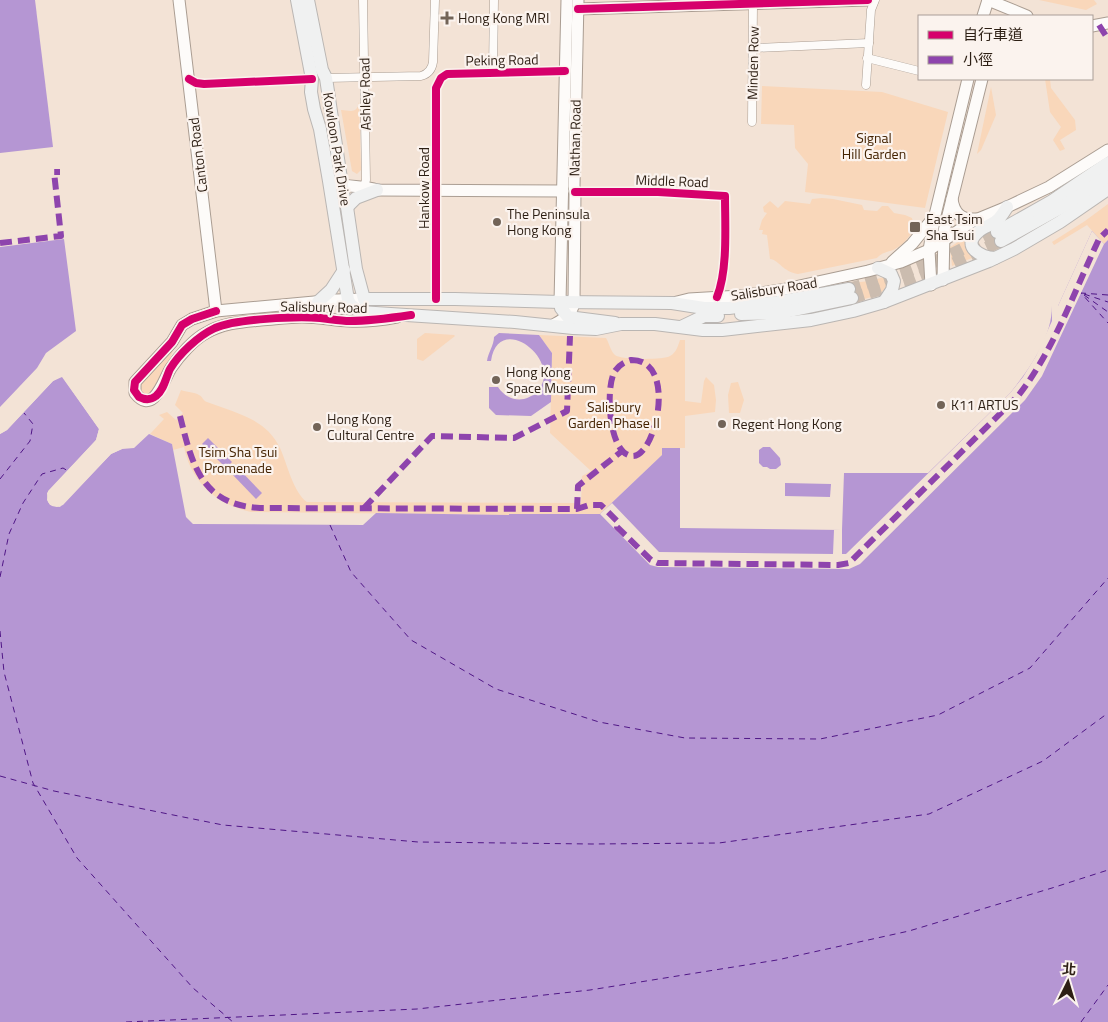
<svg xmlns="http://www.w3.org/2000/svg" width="1108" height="1022" viewBox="0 0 1108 1022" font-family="'Titillium Web','Noto Sans TC',sans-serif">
  <rect width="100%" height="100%" fill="#f3e3d6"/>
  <g fill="#f9d7ba">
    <path d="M 1039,0 L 1094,0 L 1097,4 L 1086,10 Z"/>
    <path d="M 1045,79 L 1050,79 L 1051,88 L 1075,120 L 1076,130 L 1060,140 L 1065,149 L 1060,151 L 1053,140 L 1061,127 L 1050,112 Z"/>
    <path d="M 762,86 L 882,92 L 948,112 L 925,208 L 805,192 L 808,164 L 795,148 L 794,125 L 761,124 Z"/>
    <path d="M 991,87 L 996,115 L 981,150 L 977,154 Z"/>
    <path d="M 359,102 L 361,170 L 357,174 L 352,171 L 341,110 C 349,110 357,115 359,102 Z"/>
    <path d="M 822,198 L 833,199 L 862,205 L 864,210 L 877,211 L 882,206 L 888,206 L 894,213 L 905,215 L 912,218 L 914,227 C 911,236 904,244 895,249 C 889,252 882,252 877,258 L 798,274 C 783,272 779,260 770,259 L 767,235 L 762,234 L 763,230 L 759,230 L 762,220 L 767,213 L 764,212 L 763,207 L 770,201 L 778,208 L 785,201 L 810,204 L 812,199 Z"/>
    <path d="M 1108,204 L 1108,240 L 1104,244 L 1087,225 L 1054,245 L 1052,242 L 1085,221 Z"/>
    <path d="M 972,234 L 967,249 L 972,258 L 952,266 L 950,247 Z"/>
    <path d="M 884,277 L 888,279 C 886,297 870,297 855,301 L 850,283 L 870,281 Z"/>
    <path d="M 425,333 L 454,335 L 455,336 L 423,361 L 417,359 L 417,339 Z"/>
    <path d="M 539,335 L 606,338 C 609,343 611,352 615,355 C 621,360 664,360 670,356 C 676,353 678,346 680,340 L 685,340 L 685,401 L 701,403 L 704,381 L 706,377 L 714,385 L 716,400 L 715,412 L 685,416 L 685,448 L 662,448 L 662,455 L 600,514 L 509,515 L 251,512 C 216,504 191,482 184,447 L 173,450 L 172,444 L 150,434 L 164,419 L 159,415 L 167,412 L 176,420 L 183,413 L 175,405 L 181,390 C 186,392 195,392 199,395 C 203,397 203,401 207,402 C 235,413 266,418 280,448 C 287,463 293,492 307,502 L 581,503 L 582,476 L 591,471 L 550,433 L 552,353 Z"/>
    <path d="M 174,348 L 158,389 L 153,394 L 143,395 L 138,386 Z"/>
    <path d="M 738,382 L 744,400 L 740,413 L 729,413 L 728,395 L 731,383 Z"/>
  </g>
  <g fill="#b596d3">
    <path d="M 0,0 L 35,0 L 53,147 L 0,153 Z"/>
    <path d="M 1092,231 L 1104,244 L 1108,240 L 1108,1022 L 0,1022 L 0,434 L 7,430 L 53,381 L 62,376 L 99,429 L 96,440 L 48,491 L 47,500 L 50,505 L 60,507 L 111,454 L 122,449 L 134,448 L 149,434 L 172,444 L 186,517 L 193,524 L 363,525 L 376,513 L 509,515 L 509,514 L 600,514 L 662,455 L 662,448 L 680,448 L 680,528 L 842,530 L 844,473 L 928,473 L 1011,392 C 1030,368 1052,337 1052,306 L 1058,306 Z"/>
    <path d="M 64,239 L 76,331 L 46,353 L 37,368 L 0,407 L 0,247 Z"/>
    <path d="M 499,333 L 539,335 L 552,353 L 551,402 L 531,416 L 496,415 L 489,408 L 489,387 L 498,387 C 504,396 513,401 524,399 C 531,397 536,393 540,388 C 560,357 498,312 491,361 L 487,361 C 488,353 494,345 494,337 Z"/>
    <path d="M 208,438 L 232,462 L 226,468 L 202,444 Z"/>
    <path d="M 763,447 L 770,447 L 780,458 L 781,465 L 776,469 L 770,469 L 767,467 L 763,467 L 759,463 L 759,450 Z"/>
    <path d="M 238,468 L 262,493 L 256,499 L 232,474 Z"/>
    <path d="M 785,483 L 831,484 L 830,497 L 785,496 Z"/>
  </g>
  <g fill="#f3e3d6">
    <path d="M 1092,231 L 1104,244 L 1042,376 L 1025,400 L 860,564 L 849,569 L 658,567 L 650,565 L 600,514 L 612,503 L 659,552 L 833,554 L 834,530 L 842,530 L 842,554 L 846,554 L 1011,392 L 1023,377 L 1036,356 L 1052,321 L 1052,306 L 1058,306 Z"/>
    <path d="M 63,374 L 102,429 L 98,442 L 50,493 L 49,499 L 52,503 L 57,505 L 62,503 L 109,452 L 120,447 L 122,449 L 111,454 L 63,505 L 57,507 L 52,506 L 48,502 L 47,493 L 96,440 L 99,429 L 62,377 L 53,381 L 7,430 L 0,434 L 0,432 L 5,428 L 51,379 Z"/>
  </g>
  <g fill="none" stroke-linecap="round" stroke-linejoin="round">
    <g stroke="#501686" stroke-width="1" stroke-dasharray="6 5" stroke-linecap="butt">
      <path d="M 1084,294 L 1108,302"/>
      <path d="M 1084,295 L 1108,312"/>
      <path d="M 1108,295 L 1081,293 L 1108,323"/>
      <path d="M 0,479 L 30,441 L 33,424 L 24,413"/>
      <path d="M 330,525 L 351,572 L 411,640 L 496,689 L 599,722 L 685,738 L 820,739 L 938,715 L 1030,668 L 1108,578"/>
      <path d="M 0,577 L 9,534 L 23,503 L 42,474 L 63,468 L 68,471"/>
      <path d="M 0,631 L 4,672 L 33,783 L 77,858 L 193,988 L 233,1022"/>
      <path d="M 0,776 L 54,791 L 223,825 L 418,842 L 592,844 L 719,843 L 929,814 L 1043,761 L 1108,713"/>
      <path d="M 126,1022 L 417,1009 L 590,990 L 777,960 L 909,931 L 1052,888 L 1108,870"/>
      <path d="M 1081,1022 L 1108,985"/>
    </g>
    <g stroke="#cbbcaf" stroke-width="12" stroke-dasharray="12 6" stroke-linecap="butt">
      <path d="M 849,289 L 911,270 L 946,257 L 997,232"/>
      <path d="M 852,298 L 914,279 L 950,265 L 1001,241"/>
    </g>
    <defs>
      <g id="street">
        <path d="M 363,0 L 366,180 L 364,187"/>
        <path d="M 754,48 L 869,43"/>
        <path d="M 867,58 L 919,71"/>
        <path d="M 493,72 L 494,0"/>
        <path d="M 326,78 L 421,76 C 428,74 432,69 433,62 L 435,0"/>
        <path d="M 189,79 L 196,83 L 204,84 L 312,79"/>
        <path d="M 866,85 L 871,10 L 875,0"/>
        <path d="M 752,122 L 753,4"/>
        <path d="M 575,192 L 658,192 L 725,196 C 725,225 728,270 717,297"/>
        <path d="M 436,299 L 436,88 L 441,78 L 447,74 L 565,71"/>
      </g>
      <g id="secondary">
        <path d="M 179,0 L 216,311"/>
        <path d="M 988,0 L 1027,16"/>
        <path d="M 578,9 L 868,0"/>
        <path d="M 983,16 L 988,0"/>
        <path d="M 1092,26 L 1108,23"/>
        <path d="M 335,183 C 348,188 363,185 377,190 L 563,191"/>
        <path d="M 952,199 C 954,214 962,220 976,219"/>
        <path d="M 892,262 L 912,244 L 934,217"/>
        <path d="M 943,280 L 944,231 L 982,79"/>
        <path d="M 931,285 L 929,250 L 935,215 L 968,79"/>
        <path d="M 364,299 L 336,300 L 216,311 L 192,319 L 182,325 L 172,342 L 135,382 L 135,393 C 154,417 164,378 171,368 C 179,356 194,339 206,333 C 223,323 241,322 261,320 C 275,319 289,317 302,317 C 318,317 333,320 348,321 C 364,322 381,320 397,317"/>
        <path d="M 560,302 L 567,0"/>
        <path d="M 673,303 L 689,299 L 740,296 L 781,290 L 868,271 L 901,262 L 929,250 L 973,221 L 1007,207 L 1049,187 L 1108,150"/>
        <path d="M 553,325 C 564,319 571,316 574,303 L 575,192 L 574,186 L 578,0"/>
      </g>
      <g id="primary">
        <path d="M 297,0 L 312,79 L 311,92 L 314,109 L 320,129 L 329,181 L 348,300 L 351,305 L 360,312 L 515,322 L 573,328 L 596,329 L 621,324 L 655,324 L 703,330 L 722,330 L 811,320 L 853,311 L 884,302 L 989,261 L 1014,249 L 1060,222 L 1108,189"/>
        <path d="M 308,0 L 322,70 L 326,78 L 344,199 L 347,207 L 356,269 L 364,299 L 455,299 L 560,302 L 672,303 L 704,308 L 729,308 L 778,302 L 849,289"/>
        <path d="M 347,207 L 356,198 L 377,190"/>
        <path d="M 997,232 L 1052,201 L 1108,163"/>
        <path d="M 1001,241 L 1062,207 L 1108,176"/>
        <path d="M 995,258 C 981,257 961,247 978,232 C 983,227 989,226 995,222 C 1000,219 1004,212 1007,207"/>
        <path d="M 878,268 L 891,274 L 894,281 L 892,290 L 884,302"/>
        <path d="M 318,302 L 331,290 L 344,270"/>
        <path d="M 560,302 L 561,308 L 568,317 L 615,323"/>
        <path d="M 741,314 L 780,313 L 852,298"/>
        <path d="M 681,327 L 704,316 L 718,316"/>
      </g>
    </defs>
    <use href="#street" stroke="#aa9d92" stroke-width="9"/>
    <use href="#secondary" stroke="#aa9d92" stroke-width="13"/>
    <use href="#primary" stroke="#bab6b3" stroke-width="14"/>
    <use href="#street" stroke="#fdfbf9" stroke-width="8"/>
    <use href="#secondary" stroke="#fdfbf9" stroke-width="11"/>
    <use href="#primary" stroke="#f0f1f1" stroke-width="12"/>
    <g stroke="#8e44ad" stroke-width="6" stroke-dasharray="12 6" stroke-linecap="butt">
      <path d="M 1099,25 L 1108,39"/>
      <path d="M 0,243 L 61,236 L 54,172 L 60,172"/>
      <path d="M 631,360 C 678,359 656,456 633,456 C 608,456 605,386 615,371 C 619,365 624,362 631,360 Z"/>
      <path d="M 180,416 C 192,464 201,505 260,508 L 577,509 L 589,505 L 601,505 L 617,521 L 617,527 L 651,560 L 658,563 L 838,565 L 849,563 L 1018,396 C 1053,352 1075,290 1099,239 L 1108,230"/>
      <path d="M 364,508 L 432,436 L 514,438 L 567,411 L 570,336"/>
      <path d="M 577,509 L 578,486 L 622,451"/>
    </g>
    <defs>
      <g id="cycleway">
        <path d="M 578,9 L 868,0"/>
        <path d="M 189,79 L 196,83 L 204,84 L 312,79"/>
        <path d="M 575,192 L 658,192 L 725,196 C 725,225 728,270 717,297"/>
        <path d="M 436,299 L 436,88 L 441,78 L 447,74 L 565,71"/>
        <path d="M 216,311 L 192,319 L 182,325 L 172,342 L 135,382 L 134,390 L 139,397 C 145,400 151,400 156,396 C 164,390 166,377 170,369 C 179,354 198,336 215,328 C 236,319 296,316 320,318 C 330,319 340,321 350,321 C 371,321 391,318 411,315"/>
      </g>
    </defs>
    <use href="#cycleway" stroke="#fbf3ee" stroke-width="11"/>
    <use href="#cycleway" stroke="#d6006c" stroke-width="8"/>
  </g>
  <g fill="#726458" stroke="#fbf3ee" stroke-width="2">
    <path d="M444.5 10.5h5v5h5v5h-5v5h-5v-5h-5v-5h5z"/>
    <circle cx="497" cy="222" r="5"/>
    <rect x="909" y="221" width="12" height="12" rx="2.5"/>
    <circle cx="496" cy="380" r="5"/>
    <circle cx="941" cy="405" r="5"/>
    <circle cx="722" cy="424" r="5"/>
    <circle cx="317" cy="427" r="5"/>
  </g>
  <g text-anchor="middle" stroke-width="4.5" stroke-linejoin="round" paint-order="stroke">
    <g font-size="14" fill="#2d1f14" stroke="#fbf3ee" text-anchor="start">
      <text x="458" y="23">Hong Kong MRI</text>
      <text x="507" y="219">The Peninsula<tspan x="507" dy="16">Hong Kong</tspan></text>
      <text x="926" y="224">East Tsim<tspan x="926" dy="16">Sha Tsui</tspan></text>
      <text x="506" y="377">Hong Kong<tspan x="506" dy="16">Space Museum</tspan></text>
      <text x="951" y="410">K11 ARTUS</text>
      <text x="327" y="424">Hong Kong<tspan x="327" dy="16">Cultural Centre</tspan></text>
      <text x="732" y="429">Regent Hong Kong</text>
    </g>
    <g font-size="14" fill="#2d1f14" stroke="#fbf3ee">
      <text transform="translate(502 60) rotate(-1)" y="5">Peking Road</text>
      <text transform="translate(753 63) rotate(-89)" y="5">Minden Row</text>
      <text transform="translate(365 94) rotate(-91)" y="5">Ashley Road</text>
      <text transform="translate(575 138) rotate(-89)" y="5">Nathan Road</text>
      <text transform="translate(337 149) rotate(81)" y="5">Kowloon Park Drive</text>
      <text transform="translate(198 155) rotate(-97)" y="5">Canton Road</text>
      <text transform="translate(672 181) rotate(2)" y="5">Middle Road</text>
      <text transform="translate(424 188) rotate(-90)" y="5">Hankow Road</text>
      <text transform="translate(774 289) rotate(-9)" y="5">Salisbury Road</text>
      <text transform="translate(324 307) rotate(1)" y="5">Salisbury Road</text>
    </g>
    <g font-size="14" fill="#432200" stroke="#fbf3ee">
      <text x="874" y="143">Signal<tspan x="874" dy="16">Hill Garden</tspan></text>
      <text x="614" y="412">Salisbury<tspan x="614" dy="16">Garden Phase II</tspan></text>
      <text x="238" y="457">Tsim Sha Tsui<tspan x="238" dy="16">Promenade</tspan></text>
    </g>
  </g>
  <rect x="918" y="15" width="175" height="65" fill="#fbf3ee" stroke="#a99e97"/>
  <rect x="928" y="31" width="25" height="8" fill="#d6006c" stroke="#a99e97"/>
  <text x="963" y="40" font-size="15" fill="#2d1f14">自行車道</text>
  <rect x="928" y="56" width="25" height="8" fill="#8e44ad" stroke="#a99e97"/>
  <text x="963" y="65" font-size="15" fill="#2d1f14">小徑</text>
  <g transform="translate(1068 982) rotate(5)" stroke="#fbf3ee" stroke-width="4" paint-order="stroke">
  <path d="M0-4L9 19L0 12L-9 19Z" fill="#2d1f14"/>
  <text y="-8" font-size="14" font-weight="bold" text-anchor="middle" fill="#2d1f14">北</text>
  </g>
</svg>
